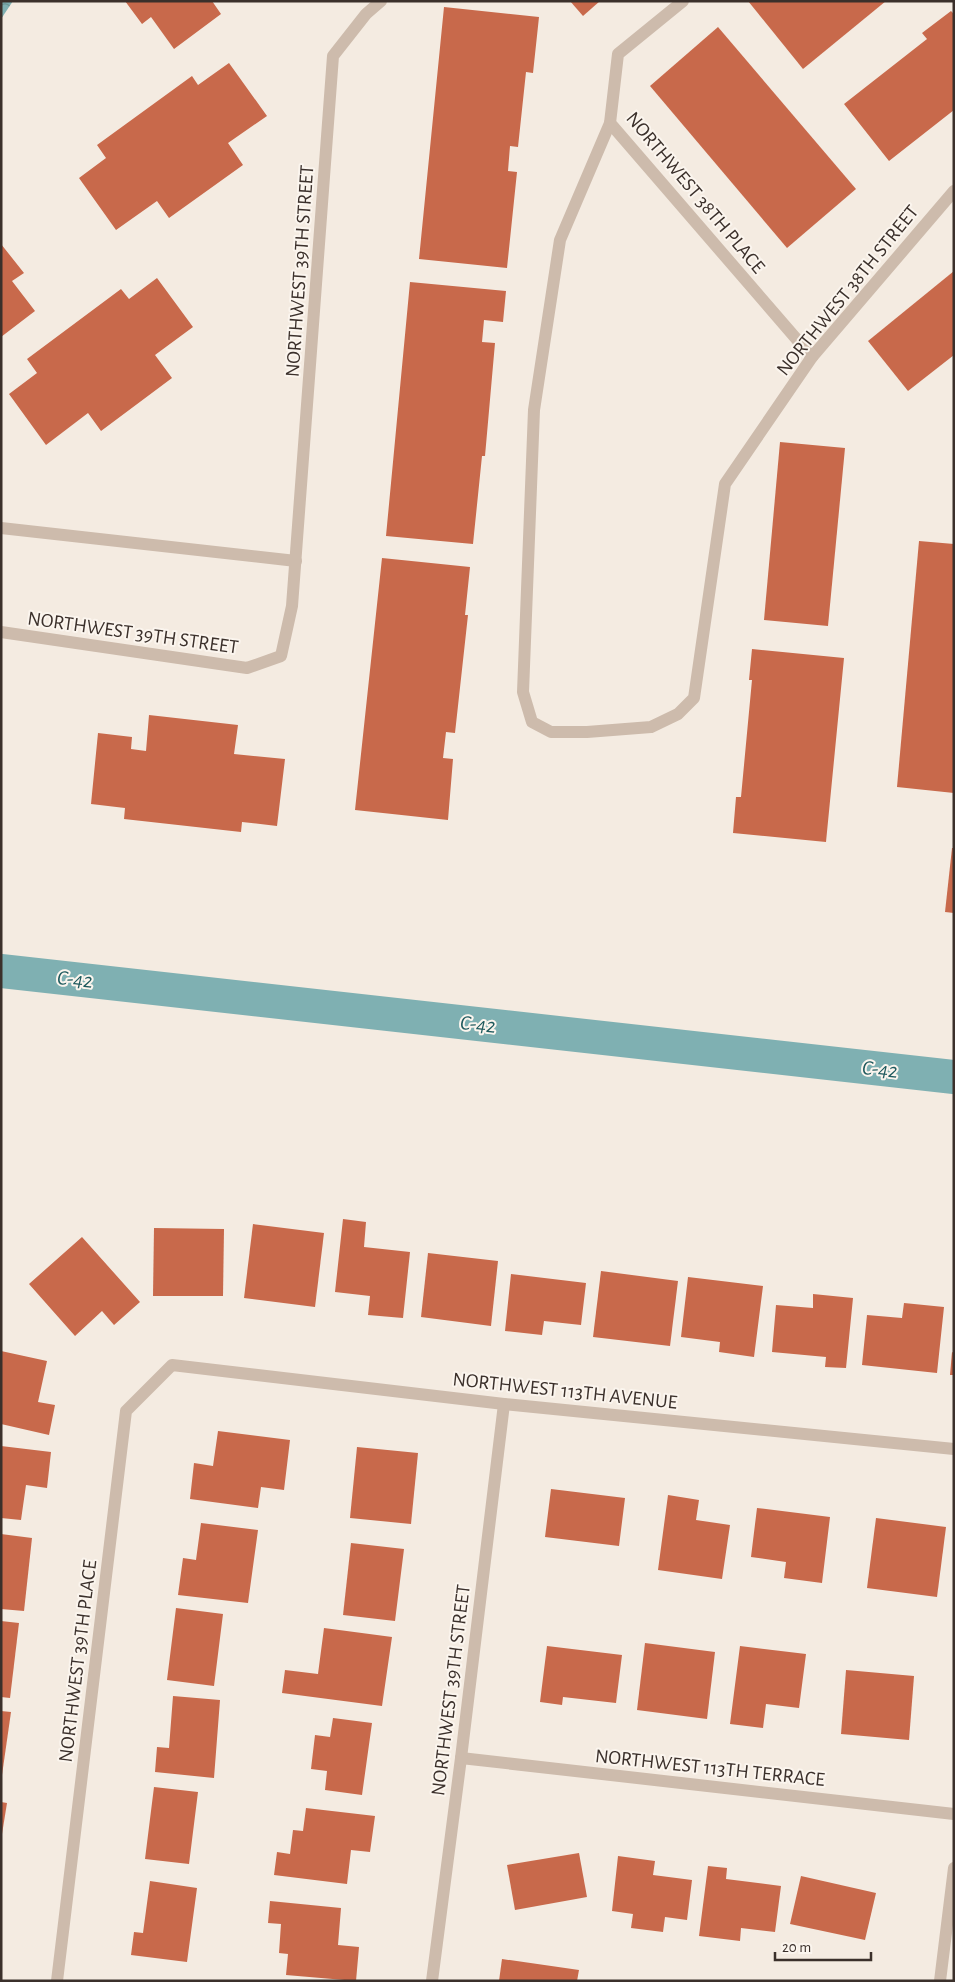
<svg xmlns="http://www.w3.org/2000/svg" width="955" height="1982" viewBox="0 0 955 1982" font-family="'Alegreya Sans',sans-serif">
  <defs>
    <pattern id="water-waves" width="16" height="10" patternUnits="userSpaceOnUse" patternTransform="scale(1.25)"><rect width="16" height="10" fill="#7fb0b2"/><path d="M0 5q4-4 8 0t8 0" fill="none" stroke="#699091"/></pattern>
  </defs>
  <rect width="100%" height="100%" fill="#f4ebe1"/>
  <path fill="url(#water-waves)" d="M 1,1 L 13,1 L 1,19 Z"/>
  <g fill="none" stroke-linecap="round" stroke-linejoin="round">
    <path stroke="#7fb0b2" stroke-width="34" d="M 1,971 L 954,1077"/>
  </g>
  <g fill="#c8694b">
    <path d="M 125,1 L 212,1 L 221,14 L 174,49 L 151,17 L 142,24 Z"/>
    <path d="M 570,1 L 600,1 L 583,16 Z"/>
    <path d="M 748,1 L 886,1 L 803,69 Z"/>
    <path d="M 444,7 L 539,17 L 533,73 L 526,72 L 518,147 L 510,146 L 508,171 L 517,172 L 507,268 L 419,259 Z"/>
    <path d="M 951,11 L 954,14 L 954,110 L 889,161 L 844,104 L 927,39 L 922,33 Z"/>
    <path d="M 718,27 L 856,189 L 787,248 L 650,86 Z"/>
    <path d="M 229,63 L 267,116 L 228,143 L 243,165 L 169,218 L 157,201 L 116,230 L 79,178 L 106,158 L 97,145 L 192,76 L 198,85 Z"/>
    <path d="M 1,244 L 24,273 L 12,281 L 35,311 L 1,337 Z"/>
    <path d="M 954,271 L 954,355 L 908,391 L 868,341 Z"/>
    <path d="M 157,278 L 193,327 L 155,355 L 172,378 L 101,431 L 88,413 L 46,445 L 9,394 L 37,373 L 27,359 L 121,289 L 129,299 Z"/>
    <path d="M 410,282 L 506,291 L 503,322 L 484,320 L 482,342 L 495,343 L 485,456 L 482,456 L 473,544 L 386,536 Z"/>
    <path d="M 780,442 L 845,448 L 828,626 L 764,620 Z"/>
    <path d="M 919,541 L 954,544 L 954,793 L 897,787 Z"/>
    <path d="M 382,558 L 470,567 L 465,615 L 468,615 L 455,733 L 446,732 L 443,758 L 453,759 L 448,820 L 355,810 Z"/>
    <path d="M 752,649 L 844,658 L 826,842 L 733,833 L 736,797 L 741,797 L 752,680 L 749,680 Z"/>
    <path d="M 149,715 L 238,725 L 234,754 L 285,759 L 277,826 L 242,822 L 241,832 L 124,819 L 125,808 L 91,804 L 98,733 L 132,737 L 131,749 L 146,751 Z"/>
    <path d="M 952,848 L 954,848 L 954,913 L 945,912 Z"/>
    <path d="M 343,1219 L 366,1222 L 364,1247 L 410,1252 L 403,1318 L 368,1315 L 370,1296 L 335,1292 Z"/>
    <path d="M 253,1224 L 324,1233 L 315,1307 L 244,1298 Z"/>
    <path d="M 154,1228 L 224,1229 L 223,1296 L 153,1296 Z"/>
    <path d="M 82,1237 L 140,1302 L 114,1325 L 102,1311 L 75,1336 L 29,1284 Z"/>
    <path d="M 428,1253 L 498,1261 L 491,1326 L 421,1317 Z"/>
    <path d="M 601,1271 L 678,1281 L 670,1346 L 593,1337 Z"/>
    <path d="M 511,1274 L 586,1283 L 581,1325 L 544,1321 L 542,1335 L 505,1331 Z"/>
    <path d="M 688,1277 L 763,1286 L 754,1357 L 719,1352 L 720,1342 L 681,1337 Z"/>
    <path d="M 813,1294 L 853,1298 L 846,1368 L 825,1367 L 826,1357 L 772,1352 L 776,1305 L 813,1308 Z"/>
    <path d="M 904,1303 L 944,1307 L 937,1373 L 862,1365 L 867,1315 L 902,1318 Z"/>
    <path d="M 1,1351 L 47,1361 L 38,1402 L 55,1405 L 49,1435 L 1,1424 Z"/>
    <path d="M 952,1352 L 954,1353 L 954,1375 L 950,1375 Z"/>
    <path d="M 218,1431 L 290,1440 L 284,1490 L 261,1487 L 258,1508 L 190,1499 L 194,1463 L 213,1466 Z"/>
    <path d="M 1,1446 L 51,1452 L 47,1488 L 26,1485 L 21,1520 L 1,1518 Z"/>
    <path d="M 357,1447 L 418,1453 L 411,1524 L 350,1518 Z"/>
    <path d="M 551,1489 L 625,1498 L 619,1546 L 545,1537 Z"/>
    <path d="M 668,1495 L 699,1500 L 696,1520 L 730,1525 L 722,1579 L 658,1570 Z"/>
    <path d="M 757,1508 L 830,1517 L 822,1583 L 784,1578 L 786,1562 L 751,1557 Z"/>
    <path d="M 876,1518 L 946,1527 L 937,1597 L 867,1588 Z"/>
    <path d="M 201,1523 L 258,1530 L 248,1603 L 178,1595 L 183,1558 L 196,1560 Z"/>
    <path d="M 1,1534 L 32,1538 L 24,1611 L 1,1609 Z"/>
    <path d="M 351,1543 L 404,1549 L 395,1621 L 343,1615 Z"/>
    <path d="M 176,1608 L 223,1614 L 214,1686 L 167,1680 Z"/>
    <path d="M 1,1621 L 19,1623 L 10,1698 L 1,1697 Z"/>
    <path d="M 324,1628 L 392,1637 L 382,1706 L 282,1693 L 285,1670 L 318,1674 Z"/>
    <path d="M 645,1643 L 715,1652 L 707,1719 L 637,1710 Z"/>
    <path d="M 547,1646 L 622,1655 L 616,1703 L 563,1697 L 562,1705 L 540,1702 Z"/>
    <path d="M 740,1646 L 806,1654 L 799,1708 L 766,1704 L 763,1728 L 730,1724 Z"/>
    <path d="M 846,1670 L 914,1676 L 909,1740 L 841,1734 Z"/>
    <path d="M 173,1696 L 220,1700 L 214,1778 L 155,1772 L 157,1747 L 169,1748 Z"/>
    <path d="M 1,1711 L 11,1712 L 2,1775 L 1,1774 Z"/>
    <path d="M 333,1718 L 372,1723 L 362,1795 L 325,1790 L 327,1771 L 311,1769 L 315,1735 L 330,1737 Z"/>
    <path d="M 154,1787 L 198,1792 L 189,1864 L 145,1859 Z"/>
    <path d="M 1,1802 L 7,1803 L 2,1834 L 1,1834 Z"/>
    <path d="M 306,1808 L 375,1816 L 370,1852 L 351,1850 L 347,1884 L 274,1875 L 277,1852 L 290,1854 L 293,1830 L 303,1831 Z"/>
    <path d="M 579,1853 L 587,1897 L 515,1910 L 507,1865 Z"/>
    <path d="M 618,1856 L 655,1861 L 653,1875 L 692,1880 L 687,1920 L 665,1917 L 663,1932 L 631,1928 L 633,1914 L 612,1911 Z"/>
    <path d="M 708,1866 L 727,1868 L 726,1879 L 781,1886 L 775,1932 L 741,1928 L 740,1941 L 699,1936 Z"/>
    <path d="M 801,1876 L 876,1893 L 865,1940 L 790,1924 Z"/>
    <path d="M 150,1881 L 197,1888 L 187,1962 L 131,1955 L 134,1932 L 143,1933 Z"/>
    <path d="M 270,1901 L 341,1908 L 338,1945 L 359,1947 L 356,1981 L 286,1975 L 288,1954 L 279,1953 L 281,1924 L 268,1923 Z"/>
    <path d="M 502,1959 L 579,1970 L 577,1981 L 499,1981 Z"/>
  </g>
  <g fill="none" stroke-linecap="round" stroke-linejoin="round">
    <g stroke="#cdbbac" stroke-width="12">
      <path d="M 683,1 L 618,54 L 610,123 L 812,357"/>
      <path d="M 610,123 L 560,240 L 534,410 L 523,692 L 532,722 L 551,732 L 587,732 L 651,727 L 678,714 L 694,698 L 725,484 L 812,357 L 954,191"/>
      <path d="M 1,528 L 296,561"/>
      <path d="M 1,632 L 247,668 L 281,656 L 292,606 L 333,56 L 366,14 L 381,1"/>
      <path d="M 461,1758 L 954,1814"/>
      <path d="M 57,1981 L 126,1411 L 172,1365 L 504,1404 L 954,1449"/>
      <path d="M 432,1981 L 461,1758 L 504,1404"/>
      <path d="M 940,1981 L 954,1868"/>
    </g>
  </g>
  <g text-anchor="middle" stroke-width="4" stroke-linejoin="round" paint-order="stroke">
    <g font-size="20" fill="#3b302b" stroke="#fbf5ee">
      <text transform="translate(696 192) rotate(50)" y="7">NORTHWEST 38TH PLACE</text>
      <text transform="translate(299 271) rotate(-86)" y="7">NORTHWEST 39TH STREET</text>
      <text transform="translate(847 290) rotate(-51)" y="7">NORTHWEST 38TH STREET</text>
      <text transform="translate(133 632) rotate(8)" y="7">NORTHWEST 39TH STREET</text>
      <text transform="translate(565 1390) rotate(6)" y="7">NORTHWEST 113TH AVENUE</text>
      <text transform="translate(77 1661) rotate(-83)" y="7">NORTHWEST 39TH PLACE</text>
      <text transform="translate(450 1690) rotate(-83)" y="7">NORTHWEST 39TH STREET</text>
      <text transform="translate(710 1767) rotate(6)" y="7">NORTHWEST 113TH TERRACE</text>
    </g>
    <g font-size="21" font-style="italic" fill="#1f5a5e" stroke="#fbf5ee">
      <text transform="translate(75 979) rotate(6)" y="7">C-42</text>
      <text transform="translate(478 1024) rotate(6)" y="7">C-42</text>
      <text transform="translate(880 1069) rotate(6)" y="7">C-42</text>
    </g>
  </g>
  <rect width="955" height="1982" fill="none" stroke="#3b302b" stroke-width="5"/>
  <path d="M775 1952v8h96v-8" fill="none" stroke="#3b302b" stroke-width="2.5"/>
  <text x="782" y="1952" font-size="15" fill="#3b302b" stroke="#fbf5ee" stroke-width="4" paint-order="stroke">20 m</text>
</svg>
